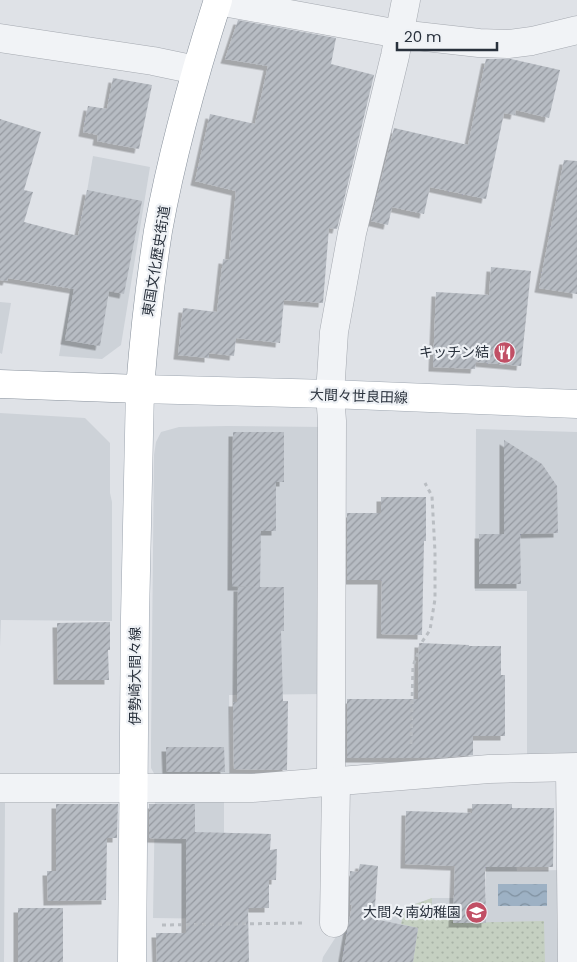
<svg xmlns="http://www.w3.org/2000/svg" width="577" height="962" viewBox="0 0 577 962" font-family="Poppins,'Noto Sans JP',sans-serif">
  <defs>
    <pattern id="park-dots" width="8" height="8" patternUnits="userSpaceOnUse" patternTransform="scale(1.25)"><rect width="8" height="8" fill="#c5d0c1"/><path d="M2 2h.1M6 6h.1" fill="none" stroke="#a9b3a7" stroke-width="1.8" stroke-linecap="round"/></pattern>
    <pattern id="water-waves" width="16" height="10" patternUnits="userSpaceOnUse" patternTransform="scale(1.25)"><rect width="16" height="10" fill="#9db1c4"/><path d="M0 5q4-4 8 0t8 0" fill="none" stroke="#8091a0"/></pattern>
    <pattern id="building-hatch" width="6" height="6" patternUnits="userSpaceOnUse" patternTransform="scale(1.25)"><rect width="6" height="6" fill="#b7bcc3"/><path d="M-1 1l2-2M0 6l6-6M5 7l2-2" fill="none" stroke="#9599a0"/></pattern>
    <filter id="shadow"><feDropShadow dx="-4.5" dy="4.5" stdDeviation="0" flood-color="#0004"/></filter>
  </defs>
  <rect width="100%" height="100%" fill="#dfe2e7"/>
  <g fill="#cdd2d8">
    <path d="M 93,156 L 150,167 L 121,345 L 102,359 L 59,356 Z"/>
    <path d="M 0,302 L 11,303 L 2,354 L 0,353 Z"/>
    <path d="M 0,413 L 85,418 L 110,443 L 110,493 L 112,502 L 112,621 L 1,620 L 0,647 Z"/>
    <path d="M 227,426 L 325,427 L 324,694 L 229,695 L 230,776 L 156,777 L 151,768 L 151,743 L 154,455 L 156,442 L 161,432 L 179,427 Z"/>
    <path d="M 476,429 L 577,432 L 577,754 L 527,754 L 527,591 L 475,591 Z"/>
    <path d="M 155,799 L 224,801 L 224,919 L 153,918 Z"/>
    <path d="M 0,803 L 5,803 L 4,962 L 0,962 Z"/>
    <path d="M 516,864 L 517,871 L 562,870 L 562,962 L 322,962 L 323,957 L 341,929 L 432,898 L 486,898 L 486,865 Z"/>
  </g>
  <path fill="url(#park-dots)" d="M 432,898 L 431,911 L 453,910 L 454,923 L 544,921 L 545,962 L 413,962 L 418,928 L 401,924 L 405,908 Z"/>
  <rect fill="url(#water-waves)" x="498" y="884" width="49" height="22"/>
  <g fill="url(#building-hatch)" filter="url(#shadow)">
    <path d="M 238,20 L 336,38 L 331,64 L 374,75 L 337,229 L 329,228 L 323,303 L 284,300 L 280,343 L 236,338 L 234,356 L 209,353 L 209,358 L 178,355 L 183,308 L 217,312 L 223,259 L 229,260 L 236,191 L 195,181 L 210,114 L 255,124 L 268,66 L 225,59 Z"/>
    <path d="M 486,59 L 511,59 L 560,70 L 549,118 L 516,110 L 515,115 L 504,113 L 486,199 L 430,187 L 424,214 L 392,207 L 388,225 L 371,221 L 394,128 L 468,145 Z"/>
    <path d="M 113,78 L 152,85 L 139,149 L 97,141 L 98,135 L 83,132 L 88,106 L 107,109 Z"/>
    <path d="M 0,119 L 41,132 L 24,190 L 33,192 L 24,222 L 78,236 L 87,190 L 142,201 L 124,294 L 109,291 L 100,346 L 65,340 L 74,289 L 8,278 L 7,281 L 0,280 Z"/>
    <path d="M 564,160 L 577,161 L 577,294 L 539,288 Z"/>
    <path d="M 491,267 L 531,271 L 521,366 L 476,362 L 475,369 L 433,367 L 436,292 L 489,295 Z"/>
    <path d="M 233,432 L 284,432 L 284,482 L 276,482 L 276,531 L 261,531 L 260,587 L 232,586 Z"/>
    <path d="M 504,440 L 542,464 L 557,486 L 558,533 L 520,534 L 521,584 L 479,584 L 479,534 L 504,534 Z"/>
    <path d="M 381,497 L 426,497 L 426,541 L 424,541 L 422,635 L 381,634 L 382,580 L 347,580 L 347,513 L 381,513 Z"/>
    <path d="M 238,587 L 284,587 L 284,631 L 281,631 L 283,701 L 288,701 L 287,770 L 234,769 L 233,702 L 237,702 Z"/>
    <path d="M 110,622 L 110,650 L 108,650 L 109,680 L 58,680 L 57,623 Z"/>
    <path d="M 419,643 L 469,645 L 469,646 L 501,646 L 501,675 L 505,675 L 505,736 L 473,736 L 473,755 L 436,758 L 347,758 L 347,699 L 418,699 Z"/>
    <path d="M 166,747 L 224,747 L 225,772 L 167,772 Z"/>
    <path d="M 56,804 L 118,804 L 117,838 L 107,838 L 106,900 L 48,901 L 47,871 L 56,871 Z"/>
    <path d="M 149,804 L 195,804 L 195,832 L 271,834 L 270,850 L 277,849 L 276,880 L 269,880 L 269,908 L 248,908 L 249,962 L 157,962 L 156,933 L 186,933 L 186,839 L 149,838 Z"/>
    <path d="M 472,804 L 512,804 L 512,808 L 554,808 L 553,867 L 485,867 L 486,923 L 453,923 L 455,866 L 405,864 L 406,811 L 472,813 Z"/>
    <path d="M 360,864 L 378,866 L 374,919 L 418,928 L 413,962 L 342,962 L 352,905 L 350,905 L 350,871 L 358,872 Z"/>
    <rect x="18" y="908" width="45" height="54"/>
  </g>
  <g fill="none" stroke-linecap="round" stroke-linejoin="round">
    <defs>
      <g id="minor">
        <path d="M 218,1 L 399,34 L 479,43 L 508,44 L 532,41 L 577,30"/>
        <path d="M 0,38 L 153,61 L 196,70"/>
        <path d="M 570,768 L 572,962"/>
        <path d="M 331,782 L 332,421 L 330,394 L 334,332 L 352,233 L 395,56 L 406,0"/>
        <path d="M 0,788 L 252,788 L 489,769 L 577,767"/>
        <path d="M 334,923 L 336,782"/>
      </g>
      <path id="major" d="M 132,962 L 135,617 L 140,389 L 330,394 L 577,404"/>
      <path id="highway" d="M 0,384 L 140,389 C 144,336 150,283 158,231 C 172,153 194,75 218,0"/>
    </defs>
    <use href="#minor" stroke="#a5a9b0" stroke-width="29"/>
    <use href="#major" stroke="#9fa7b1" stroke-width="29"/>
    <use href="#highway" stroke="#88919c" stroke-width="29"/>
    <g stroke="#b9bdc2" stroke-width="3" stroke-dasharray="4 4" stroke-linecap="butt">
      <path d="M 411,744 L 413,666 L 422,642 L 430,630 L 435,599 L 435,552 L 432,496 L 425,483"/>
      <path d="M 162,925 L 304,923"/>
    </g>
    <use href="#minor" stroke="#f1f3f6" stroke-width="28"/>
    <use href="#major" stroke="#fff" stroke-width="28"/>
    <use href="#highway" stroke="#fff" stroke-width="28"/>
  </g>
  <defs>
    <symbol id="restaurant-disc" viewBox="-11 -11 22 22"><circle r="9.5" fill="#c14f65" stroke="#eef1f5"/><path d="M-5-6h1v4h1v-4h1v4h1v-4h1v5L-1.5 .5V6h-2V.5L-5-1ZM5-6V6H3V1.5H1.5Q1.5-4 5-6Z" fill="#fff"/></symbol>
    <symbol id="school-disc" viewBox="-11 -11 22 22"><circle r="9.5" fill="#c14f65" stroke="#eef1f5"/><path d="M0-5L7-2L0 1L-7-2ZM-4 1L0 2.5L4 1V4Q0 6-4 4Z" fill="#fff"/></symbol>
  </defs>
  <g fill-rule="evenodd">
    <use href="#restaurant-disc" x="492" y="340" width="25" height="25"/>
    <use href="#school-disc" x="464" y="900" width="25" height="25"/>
  </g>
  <g text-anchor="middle" stroke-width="4.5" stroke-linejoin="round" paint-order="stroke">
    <g font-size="14" fill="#29313c" stroke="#eef1f5">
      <text transform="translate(156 261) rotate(-81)" y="5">東国文化歴史街道</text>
      <text transform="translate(359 396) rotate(2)" y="5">大間々世良田線</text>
      <text transform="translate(135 676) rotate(-90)" y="5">伊勢崎大間々線</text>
    </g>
    <g font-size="14" fill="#29313c" stroke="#eef1f5" text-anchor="end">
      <text x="489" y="357">キッチン結</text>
      <text x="461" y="917">大間々南幼稚園</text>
    </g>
  </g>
  <path d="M397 42v8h100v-8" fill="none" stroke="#29313c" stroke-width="2.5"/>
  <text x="404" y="42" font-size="15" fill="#29313c" stroke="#eef1f5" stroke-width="4" paint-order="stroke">20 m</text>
</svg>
